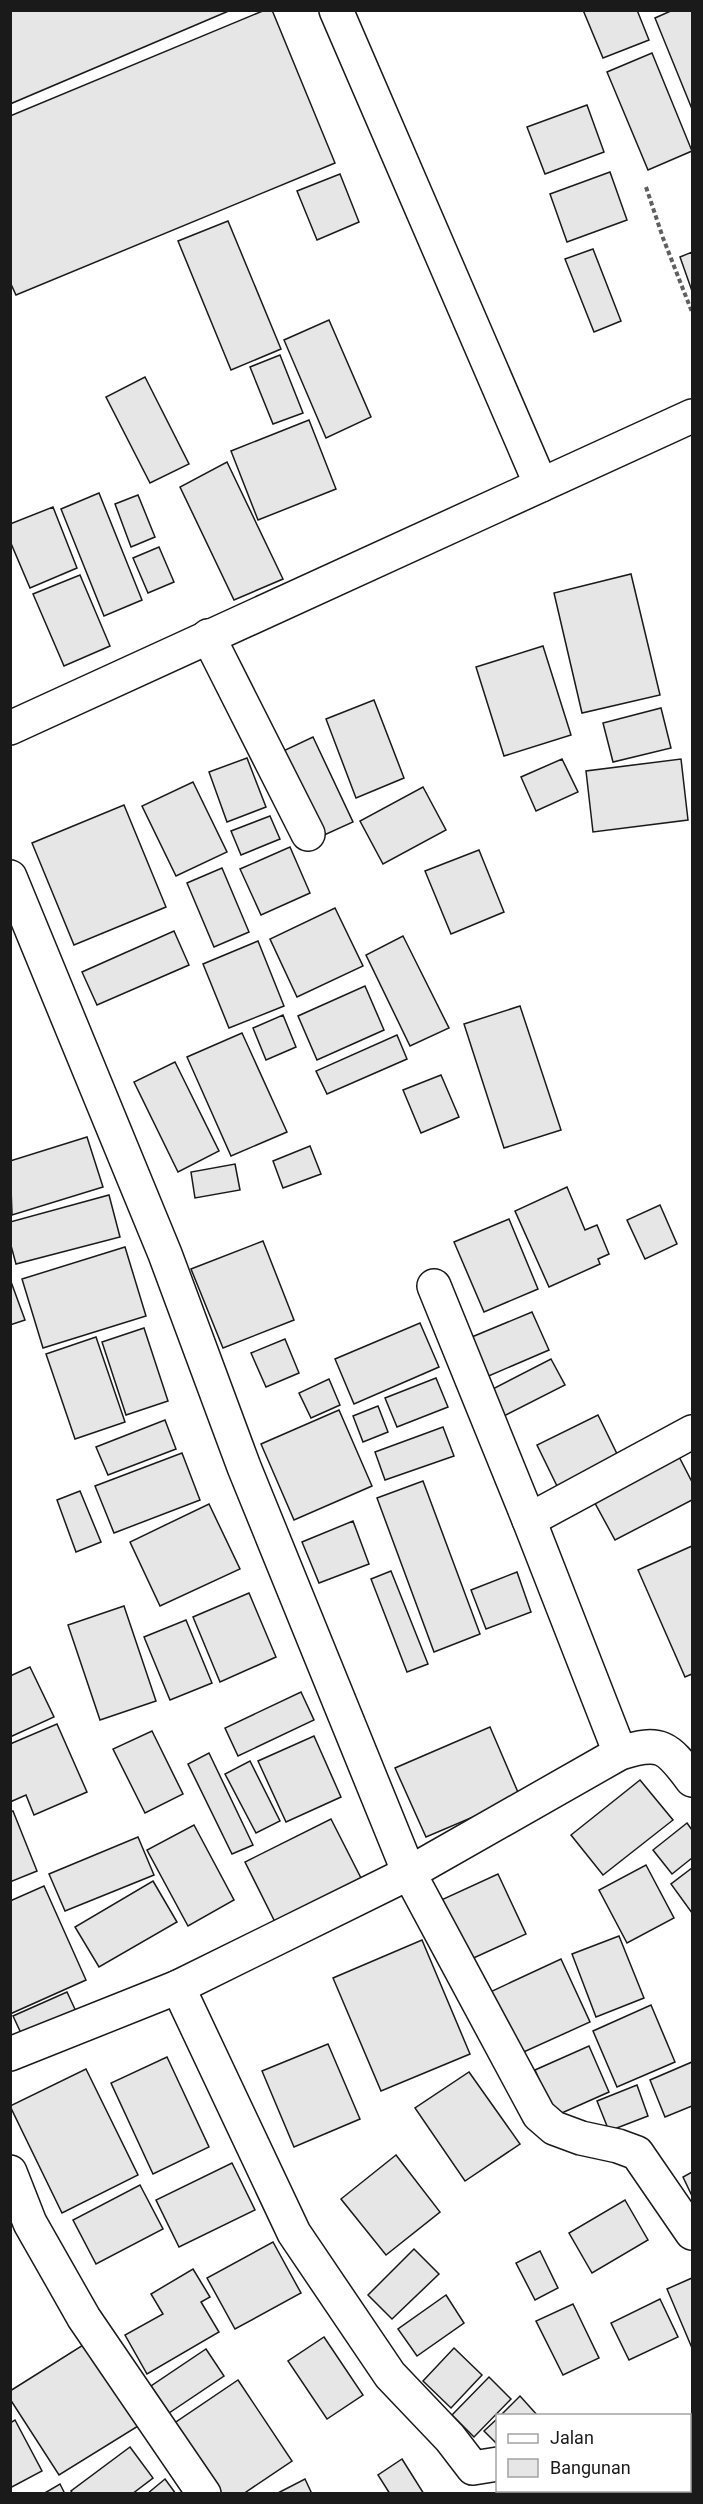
<svg xmlns="http://www.w3.org/2000/svg" width="703" height="2504" viewBox="0 0 703 2504" font-family="Roboto,sans-serif">
  <rect width="100%" height="100%" fill="#fff"/>
  <g fill="#e6e6e6" stroke="#1a1a1a" stroke-width="1.5">
    <path d="M 10,10 L 231,10 L 10,104 Z"/>
    <path d="M 265,10 L 272,10 L 335,163 L 16,295 L 10,282 L 10,116 Z"/>
    <path d="M 583,10 L 637,10 L 649,40 L 603,58 Z"/>
    <path d="M 673,10 L 692,10 L 692,109 L 655,18 Z"/>
    <path d="M 652,53 L 692,151 L 648,170 L 607,72 Z"/>
    <path d="M 587,105 L 604,152 L 545,174 L 527,127 Z"/>
    <path d="M 610,172 L 627,220 L 567,242 L 550,194 Z"/>
    <path d="M 340,174 L 359,222 L 317,240 L 297,191 Z"/>
    <path d="M 228,221 L 281,349 L 231,370 L 178,241 Z"/>
    <path d="M 593,249 L 621,321 L 594,332 L 565,259 Z"/>
    <path d="M 692,252 L 692,291 L 680,257 Z"/>
    <path d="M 329,320 L 371,417 L 326,438 L 284,340 Z"/>
    <path d="M 280,355 L 303,413 L 273,424 L 250,367 Z"/>
    <path d="M 145,377 L 189,464 L 150,483 L 106,397 Z"/>
    <path d="M 309,420 L 336,489 L 258,520 L 231,451 Z"/>
    <path d="M 227,462 L 283,579 L 234,600 L 180,487 Z"/>
    <path d="M 99,493 L 142,600 L 104,616 L 61,509 Z"/>
    <path d="M 138,495 L 155,537 L 131,547 L 115,504 Z"/>
    <path d="M 53,507 L 77,568 L 30,588 L 10,541 L 10,524 Z"/>
    <path d="M 159,547 L 174,582 L 148,593 L 133,558 Z"/>
    <path d="M 631,574 L 660,695 L 582,713 L 554,593 Z"/>
    <path d="M 80,575 L 110,646 L 64,666 L 33,594 Z"/>
    <path d="M 543,646 L 571,735 L 504,756 L 476,667 Z"/>
    <path d="M 374,700 L 404,778 L 356,798 L 326,719 Z"/>
    <path d="M 661,708 L 671,748 L 613,762 L 603,723 Z"/>
    <path d="M 313,737 L 353,822 L 322,836 L 281,752 Z"/>
    <path d="M 247,758 L 266,807 L 227,822 L 209,772 Z"/>
    <path d="M 562,759 L 578,792 L 536,811 L 521,777 Z"/>
    <path d="M 681,759 L 688,820 L 593,832 L 586,771 Z"/>
    <path d="M 193,782 L 227,852 L 176,876 L 142,806 Z"/>
    <path d="M 423,787 L 446,830 L 383,864 L 360,821 Z"/>
    <path d="M 124,805 L 166,907 L 74,945 L 32,843 Z"/>
    <path d="M 270,816 L 280,839 L 241,855 L 231,831 Z"/>
    <path d="M 290,847 L 310,893 L 261,915 L 240,869 Z"/>
    <path d="M 479,850 L 504,912 L 451,934 L 425,871 Z"/>
    <path d="M 222,868 L 249,932 L 214,947 L 187,883 Z"/>
    <path d="M 335,908 L 363,966 L 297,997 L 270,939 Z"/>
    <path d="M 174,931 L 189,965 L 97,1005 L 82,972 Z"/>
    <path d="M 403,936 L 449,1028 L 410,1046 L 366,955 Z"/>
    <path d="M 258,941 L 284,1006 L 229,1028 L 203,964 Z"/>
    <path d="M 365,986 L 384,1030 L 317,1060 L 298,1016 Z"/>
    <path d="M 520,1006 L 561,1130 L 504,1148 L 464,1024 Z"/>
    <path d="M 283,1015 L 296,1047 L 266,1060 L 253,1028 Z"/>
    <path d="M 242,1033 L 287,1132 L 231,1156 L 187,1057 Z"/>
    <path d="M 397,1035 L 407,1059 L 327,1094 L 316,1071 Z"/>
    <path d="M 175,1062 L 219,1151 L 178,1172 L 134,1082 Z"/>
    <path d="M 441,1075 L 459,1117 L 421,1133 L 403,1090 Z"/>
    <path d="M 87,1137 L 103,1187 L 12,1215 L 10,1161 Z"/>
    <path d="M 310,1146 L 321,1174 L 283,1188 L 273,1161 Z"/>
    <path d="M 235,1164 L 240,1190 L 195,1198 L 191,1172 Z"/>
    <path d="M 567,1187 L 585,1230 L 597,1225 L 609,1254 L 598,1259 L 600,1264 L 549,1287 L 515,1211 Z"/>
    <path d="M 109,1195 L 120,1237 L 16,1264 L 10,1242 L 10,1222 Z"/>
    <path d="M 660,1205 L 677,1244 L 645,1259 L 627,1220 Z"/>
    <path d="M 509,1219 L 538,1289 L 484,1312 L 454,1242 Z"/>
    <path d="M 263,1241 L 294,1320 L 223,1348 L 191,1269 Z"/>
    <path d="M 125,1247 L 146,1316 L 43,1348 L 22,1279 Z"/>
    <path d="M 10,1279 L 25,1320 L 10,1325 Z"/>
    <path d="M 532,1312 L 549,1350 L 484,1378 L 467,1339 Z"/>
    <path d="M 420,1323 L 439,1367 L 354,1404 L 335,1359 Z"/>
    <path d="M 144,1328 L 168,1401 L 126,1415 L 102,1342 Z"/>
    <path d="M 96,1337 L 125,1422 L 75,1439 L 46,1354 Z"/>
    <path d="M 285,1339 L 299,1373 L 266,1387 L 251,1353 Z"/>
    <path d="M 551,1359 L 565,1385 L 498,1419 L 485,1393 Z"/>
    <path d="M 436,1378 L 448,1407 L 397,1427 L 385,1398 Z"/>
    <path d="M 329,1379 L 340,1405 L 311,1418 L 299,1393 Z"/>
    <path d="M 378,1406 L 388,1432 L 363,1442 L 353,1416 Z"/>
    <path d="M 339,1410 L 372,1486 L 294,1520 L 261,1444 Z"/>
    <path d="M 598,1415 L 619,1458 L 558,1488 L 537,1445 Z"/>
    <path d="M 165,1420 L 176,1449 L 108,1475 L 96,1447 Z"/>
    <path d="M 443,1427 L 454,1456 L 385,1480 L 375,1452 Z"/>
    <path d="M 675,1449 L 692,1482 L 692,1500 L 615,1540 L 590,1494 Z"/>
    <path d="M 182,1453 L 200,1500 L 114,1533 L 95,1486 Z"/>
    <path d="M 423,1481 L 480,1634 L 434,1652 L 377,1498 Z"/>
    <path d="M 80,1491 L 101,1542 L 76,1552 L 57,1500 Z"/>
    <path d="M 209,1504 L 240,1569 L 160,1606 L 130,1542 Z"/>
    <path d="M 353,1521 L 369,1564 L 319,1583 L 302,1542 Z"/>
    <path d="M 692,1546 L 692,1674 L 685,1677 L 638,1570 Z"/>
    <path d="M 391,1571 L 428,1664 L 407,1672 L 371,1579 Z"/>
    <path d="M 517,1572 L 531,1612 L 486,1629 L 471,1590 Z"/>
    <path d="M 249,1593 L 276,1657 L 220,1682 L 193,1617 Z"/>
    <path d="M 124,1606 L 156,1701 L 100,1720 L 68,1625 Z"/>
    <path d="M 186,1620 L 212,1683 L 170,1700 L 144,1637 Z"/>
    <path d="M 30,1667 L 54,1717 L 10,1737 L 10,1676 Z"/>
    <path d="M 301,1692 L 314,1720 L 238,1756 L 225,1728 Z"/>
    <path d="M 57,1724 L 87,1792 L 34,1815 L 26,1795 L 10,1802 L 10,1744 Z"/>
    <path d="M 490,1727 L 520,1797 L 426,1837 L 395,1768 Z"/>
    <path d="M 152,1731 L 183,1794 L 145,1813 L 113,1749 Z"/>
    <path d="M 314,1736 L 341,1797 L 286,1822 L 258,1761 Z"/>
    <path d="M 209,1753 L 253,1845 L 232,1854 L 188,1764 Z"/>
    <path d="M 250,1761 L 280,1821 L 256,1833 L 225,1774 Z"/>
    <path d="M 640,1780 L 673,1820 L 603,1875 L 571,1835 Z"/>
    <path d="M 13,1811 L 37,1871 L 10,1882 L 10,1812 Z"/>
    <path d="M 331,1819 L 363,1882 L 277,1926 L 245,1862 Z"/>
    <path d="M 687,1823 L 692,1830 L 692,1858 L 672,1874 L 653,1850 Z"/>
    <path d="M 194,1825 L 234,1900 L 188,1926 L 147,1850 Z"/>
    <path d="M 138,1837 L 154,1875 L 65,1911 L 49,1874 Z"/>
    <path d="M 646,1865 L 674,1918 L 627,1943 L 599,1890 Z"/>
    <path d="M 692,1868 L 692,1913 L 671,1884 Z"/>
    <path d="M 498,1874 L 526,1934 L 467,1961 L 439,1901 Z"/>
    <path d="M 153,1881 L 177,1922 L 99,1967 L 75,1927 Z"/>
    <path d="M 44,1886 L 86,1980 L 10,2014 L 10,1901 Z"/>
    <path d="M 619,1936 L 644,1998 L 596,2017 L 572,1954 Z"/>
    <path d="M 422,1940 L 470,2054 L 381,2091 L 333,1978 Z"/>
    <path d="M 561,1959 L 590,2022 L 517,2055 L 488,1993 Z"/>
    <path d="M 67,1992 L 80,2020 L 26,2044 L 13,2016 Z"/>
    <path d="M 651,2005 L 675,2062 L 617,2087 L 593,2031 Z"/>
    <path d="M 328,2044 L 360,2119 L 294,2147 L 262,2071 Z"/>
    <path d="M 589,2046 L 609,2092 L 555,2116 L 535,2070 Z"/>
    <path d="M 167,2057 L 209,2147 L 153,2174 L 111,2083 Z"/>
    <path d="M 692,2062 L 692,2106 L 665,2117 L 650,2080 Z"/>
    <path d="M 86,2069 L 138,2175 L 62,2213 L 10,2106 Z"/>
    <path d="M 469,2072 L 520,2144 L 465,2181 L 415,2108 Z"/>
    <path d="M 637,2085 L 648,2116 L 609,2131 L 597,2101 Z"/>
    <path d="M 396,2155 L 440,2212 L 386,2255 L 341,2199 Z"/>
    <path d="M 232,2163 L 255,2210 L 179,2247 L 156,2200 Z"/>
    <path d="M 692,2172 L 692,2196 L 683,2177 Z"/>
    <path d="M 140,2185 L 163,2229 L 96,2264 L 73,2220 Z"/>
    <path d="M 625,2200 L 648,2240 L 592,2273 L 569,2233 Z"/>
    <path d="M 273,2242 L 301,2293 L 235,2329 L 207,2278 Z"/>
    <path d="M 414,2249 L 439,2274 L 392,2319 L 368,2295 Z"/>
    <path d="M 540,2251 L 558,2288 L 535,2300 L 516,2263 Z"/>
    <path d="M 193,2269 L 210,2297 L 201,2302 L 219,2332 L 147,2374 L 125,2335 L 163,2314 L 151,2294 Z"/>
    <path d="M 692,2278 L 692,2348 L 667,2289 Z"/>
    <path d="M 446,2295 L 464,2323 L 417,2356 L 398,2329 Z"/>
    <path d="M 660,2299 L 678,2337 L 629,2360 L 611,2323 Z"/>
    <path d="M 573,2304 L 599,2358 L 563,2375 L 536,2321 Z"/>
    <path d="M 324,2337 L 363,2395 L 327,2419 L 288,2361 Z"/>
    <path d="M 91,2340 L 143,2423 L 59,2475 L 10,2399 L 10,2391 Z"/>
    <path d="M 454,2348 L 482,2375 L 451,2408 L 423,2381 Z"/>
    <path d="M 206,2349 L 224,2376 L 169,2413 L 151,2386 Z"/>
    <path d="M 489,2377 L 511,2399 L 474,2437 L 452,2415 Z"/>
    <path d="M 238,2380 L 292,2461 L 243,2494 L 220,2494 L 173,2424 Z"/>
    <path d="M 520,2396 L 538,2416 L 500,2416 Z"/>
    <path d="M 498,2418 L 498,2445 L 484,2431 Z"/>
    <path d="M 15,2420 L 42,2471 L 10,2488 L 10,2423 Z"/>
    <path d="M 130,2447 L 153,2478 L 132,2494 L 73,2494 L 71,2491 Z"/>
    <path d="M 402,2459 L 424,2494 L 390,2494 L 378,2475 Z"/>
    <path d="M 690,2477 L 692,2480 L 692,2494 L 663,2494 L 666,2490 L 690,2490 Z"/>
    <path d="M 165,2479 L 176,2494 L 147,2494 Z"/>
    <path d="M 305,2479 L 312,2494 L 276,2494 Z"/>
    <path d="M 60,2484 L 65,2494 L 43,2494 Z"/>
    <path d="M 582,2490 L 584,2494 L 544,2494 L 542,2491 Z"/>
  </g>
  <g fill="none" stroke-linecap="round" stroke-linejoin="round">
    <defs>
      <g id="minor">
        <path d="M 336,10 L 541,485"/>
        <path d="M 208,636 L 308,834"/>
        <path d="M 10,877 L 165,1254 L 244,1467 L 409,1873 L 539,2115 L 554,2128 L 581,2138 L 618,2146 L 637,2153 L 692,2233"/>
        <path d="M 434,1286 L 529,1520 L 620,1753"/>
        <path d="M 529,1520 L 692,1432"/>
        <path d="M 178,1987 L 294,2233 L 390,2375 L 450,2438 L 473,2468 L 498,2464"/>
        <path d="M 10,2054 L 178,1987 L 409,1873 L 620,1753 C 661,1740 668,1747 692,1780"/>
        <path d="M 10,2172 L 30,2223 L 84,2318 L 204,2494"/>
        <path d="M 598,2490 L 601,2494"/>
      </g>
      <path id="highway" d="M 10,728 L 692,416"/>
    </defs>
    <use href="#minor" stroke="#1a1a1a" stroke-width="36"/>
    <use href="#highway" stroke="#1a1a1a" stroke-width="36"/>
    <path stroke="#5f5f5f" stroke-width="4" stroke-dasharray="4.5 3" stroke-linecap="butt" d="M 646,187 L 663,238 L 692,312"/>
    <use href="#minor" stroke="#fff" stroke-width="33"/>
    <use href="#highway" stroke="#fff" stroke-width="33"/>
  </g>
  <rect width="703" height="2504" fill="none" stroke="#1a1a1a" stroke-width="24"/>
  <rect x="496" y="2414" width="195" height="78" fill="#ffffff" stroke="#a3a3a3" stroke-width="1.5"/>
  <rect x="508" y="2434" width="30" height="9" fill="#ffffff" stroke="#a3a3a3" stroke-width="1.5"/>
  <text x="550" y="2444" font-size="18" fill="#1a1a1a">Jalan</text>
  <rect x="508" y="2459" width="30" height="18" fill="#e6e6e6" stroke="#a3a3a3" stroke-width="1.5"/>
  <text x="550" y="2474" font-size="18" fill="#1a1a1a">Bangunan</text>
</svg>
